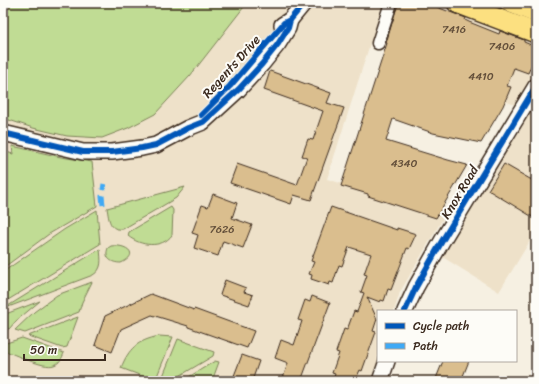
<svg xmlns="http://www.w3.org/2000/svg" width="539" height="384" viewBox="0 0 539 384" font-family="Sriracha,sans-serif">
  <rect width="100%" height="100%" fill="#f6f0e2"/>
  <filter id="ink" filterUnits="userSpaceOnUse"><feTurbulence type="fractalNoise" baseFrequency=".025" numOctaves="2"/><feDisplacementMap in="SourceGraphic" scale="8" xChannelSelector="R" yChannelSelector="G"/><feConvolveMatrix kernelMatrix="1 2 1 2 8 2 1 2 1" color-interpolation-filters="sRGB"/></filter>
  <g filter="url(#ink)">
    <g fill="#eee1c9">
      <path d="M 3,3 L 383,3 L 327,179 L 445,215 L 400,292 L 394,311 L 378,311 L 378,360 L 370,381 L 3,381 Z"/>
      <path d="M 390,3 L 457,3 L 536,33 L 536,231 L 499,292 L 436,253 L 523,108 L 449,80 L 427,59 L 376,44 Z"/>
    </g>
    <g fill="#c0dc94" stroke="#7e8359">
      <path d="M 3,3 L 247,3 L 190,76 L 155,114 L 128,128 L 102,138 L 67,136 L 33,128 L 3,118 Z"/>
      <path d="M 12,146 L 61,157 L 92,162 L 97,206 L 49,234 L 3,268 L 3,151 L 13,154 Z"/>
      <path d="M 185,187 L 176,198 L 123,229 C 109,231 109,219 107,208 Z"/>
      <path d="M 171,207 L 173,210 L 172,235 C 162,249 140,246 128,236 L 129,232 Z"/>
      <path d="M 97,210 L 100,244 L 3,303 L 3,272 L 65,229 Z"/>
      <path d="M 111,246 C 126,244 141,254 121,263 C 111,263 104,258 108,248 Z"/>
      <path d="M 100,249 C 101,260 103,269 93,275 L 3,309 Z"/>
      <path d="M 92,282 L 82,302 L 79,312 L 25,333 L 15,330 L 34,312 L 57,295 Z"/>
      <path d="M 40,301 L 16,321 L 9,329 L 3,328 L 3,315 Z"/>
      <path d="M 78,317 L 67,347 L 62,348 L 28,336 Z"/>
      <path d="M 159,336 L 173,337 L 155,381 L 121,368 C 129,348 137,341 159,336 Z"/>
      <path d="M 22,338 L 64,353 C 62,358 60,363 54,365 C 44,369 14,354 3,350 L 3,344 Z"/>
      <path d="M 178,339 L 214,352 L 213,356 L 171,381 L 161,381 Z"/>
      <path d="M 215,361 L 219,362 L 212,381 L 182,381 Z"/>
    </g>
    <g fill="#dabe8e" stroke="#3b2a1e">
      <path d="M 398,3 L 426,3 L 466,18 L 465,20 L 469,22 L 499,34 L 500,31 L 524,40 L 524,42 L 536,47 L 536,67 L 532,64 L 528,73 L 514,68 L 507,86 L 511,87 L 503,106 L 481,143 L 433,133 L 393,119 L 386,141 L 448,160 L 467,165 L 436,218 L 368,196 L 368,194 L 341,186 L 387,43 L 386,43 Z"/>
      <path d="M 270,71 L 331,93 L 327,103 L 344,108 L 311,200 L 294,195 L 291,204 L 230,183 L 237,164 L 297,185 L 307,157 L 302,156 L 308,139 L 313,140 L 323,111 L 264,90 Z"/>
      <path d="M 504,164 L 530,179 L 536,180 L 536,219 L 488,190 Z"/>
      <path d="M 213,194 L 237,203 L 232,218 L 252,225 L 243,248 L 223,241 L 218,256 L 194,248 L 198,235 L 192,233 L 202,205 L 208,207 Z"/>
      <path d="M 331,207 L 397,230 L 397,228 L 416,234 L 409,249 L 407,248 L 391,290 L 388,289 L 384,301 L 381,300 L 380,302 L 367,297 L 377,319 L 373,331 L 376,332 L 362,371 L 360,370 L 355,381 L 344,381 L 334,377 L 335,374 L 332,373 L 339,353 L 336,352 L 344,329 L 347,330 L 354,311 L 357,312 L 364,293 L 361,292 L 367,275 L 364,274 L 371,254 L 349,247 L 342,266 L 339,265 L 333,283 L 330,282 L 329,285 L 311,279 L 312,275 L 309,274 L 314,262 L 311,261 Z"/>
      <path d="M 225,280 L 246,288 L 244,292 L 253,295 L 249,305 L 220,295 Z"/>
      <path d="M 151,294 L 194,310 L 194,309 L 254,331 L 247,348 L 188,327 L 188,326 L 152,315 L 121,329 L 112,352 L 95,345 L 105,316 Z"/>
      <path d="M 312,296 L 330,303 L 301,381 L 282,381 L 288,363 L 275,358 L 281,340 L 294,345 L 302,321 L 298,320 L 305,300 L 310,302 Z"/>
      <path d="M 242,355 L 259,361 L 252,381 L 232,381 Z"/>
      <path d="M 443,361 L 469,361 L 461,381 L 435,381 Z"/>
    </g>
    <g fill="none" stroke-linecap="round" stroke-linejoin="round">
      <defs>
        <path id="minor" d="M 378,43 L 391,3"/>
        <g id="tertiary">
          <path d="M 282,25 L 290,20 L 304,3"/>
          <path d="M 3,133 L 83,152 L 112,152 L 142,148 L 156,145 L 188,128 L 203,122 L 239,89 L 262,64 L 278,44 L 288,28 L 290,20"/>
          <path d="M 405,311 L 416,287 L 442,241 L 536,86"/>
          <path d="M 380,381 L 387,361"/>
        </g>
        <g id="primary">
          <path d="M 457,3 L 536,33"/>
          <path d="M 511,3 L 536,13"/>
        </g>
      </defs>
      <use href="#minor" stroke="#3b2a1e" stroke-width="15"/>
      <use href="#tertiary" stroke="#3b2a1e" stroke-width="18"/>
      <use href="#primary" stroke="#3b2a1e" stroke-width="22"/>
      <use href="#minor" stroke="#fdfcf7" stroke-width="12"/>
      <use href="#tertiary" stroke="#fdfcf7" stroke-width="15"/>
      <use href="#primary" stroke="#fce080" stroke-width="19"/>
      <path stroke="#3fa9f5" stroke-width="5" stroke-dasharray="10 5" stroke-linecap="butt" d="M 103,205 L 102,196 L 104,184"/>
      <defs>
        <g id="cycleway">
          <path d="M 201,115 L 230,86 L 284,23 L 290,20 L 304,3"/>
          <path d="M 3,133 L 83,152 L 112,152 L 142,148 L 156,145 L 188,128 L 203,122 L 239,89 L 262,64 L 278,44 L 288,28 L 290,20"/>
          <path d="M 405,311 L 416,287 L 442,241 L 536,86"/>
        </g>
      </defs>
      <use href="#cycleway" stroke="#fdfcf7" stroke-width="8"/>
      <use href="#cycleway" stroke="#0057b8" stroke-width="6"/>
    </g>
  </g>
  <g text-anchor="middle" stroke-width="4" stroke-linejoin="round" paint-order="stroke">
    <g font-size="11" fill="#634f3a">
      <text x="454" y="33">7416</text>
      <text x="502" y="50">7406</text>
      <text x="481" y="80">4410</text>
      <text x="404" y="167">4340</text>
      <text x="222" y="233">7626</text>
    </g>
    <g font-size="13" fill="#3b2a1e" stroke="#fdfcf7">
      <text transform="translate(231 66) rotate(-48)" y="5">Regents Drive</text>
      <text transform="translate(459 192) rotate(-59)" y="5">Knox Road</text>
    </g>
  </g>
  <rect width="539" height="384" fill="none" stroke="#fdfcf7" stroke-width="16"/>
  <rect x="8" y="8" width="523" height="368" fill="none" stroke="#3b2a1e" stroke-width="1.5" filter="url(#ink)"/>
  <rect x="377" y="310" width="140" height="52" fill="#fdfcf7" stroke="#afa8a0"/>
  <rect x="385" y="323" width="20" height="6" fill="#0057b8" stroke="#afa8a0"/>
  <text x="413" y="330" font-size="12" fill="#3b2a1e">Cycle path</text>
  <rect x="385" y="343" width="20" height="6" fill="#3fa9f5" stroke="#afa8a0"/>
  <text x="413" y="350" font-size="12" fill="#3b2a1e">Path</text>
  <path d="M24 354v6h81v-6" fill="none" stroke="#3b2a1e" stroke-width="2"/>
  <text x="30" y="354" font-size="12" fill="#3b2a1e" stroke="#fdfcf7" stroke-width="3" paint-order="stroke">50 m</text>
</svg>
